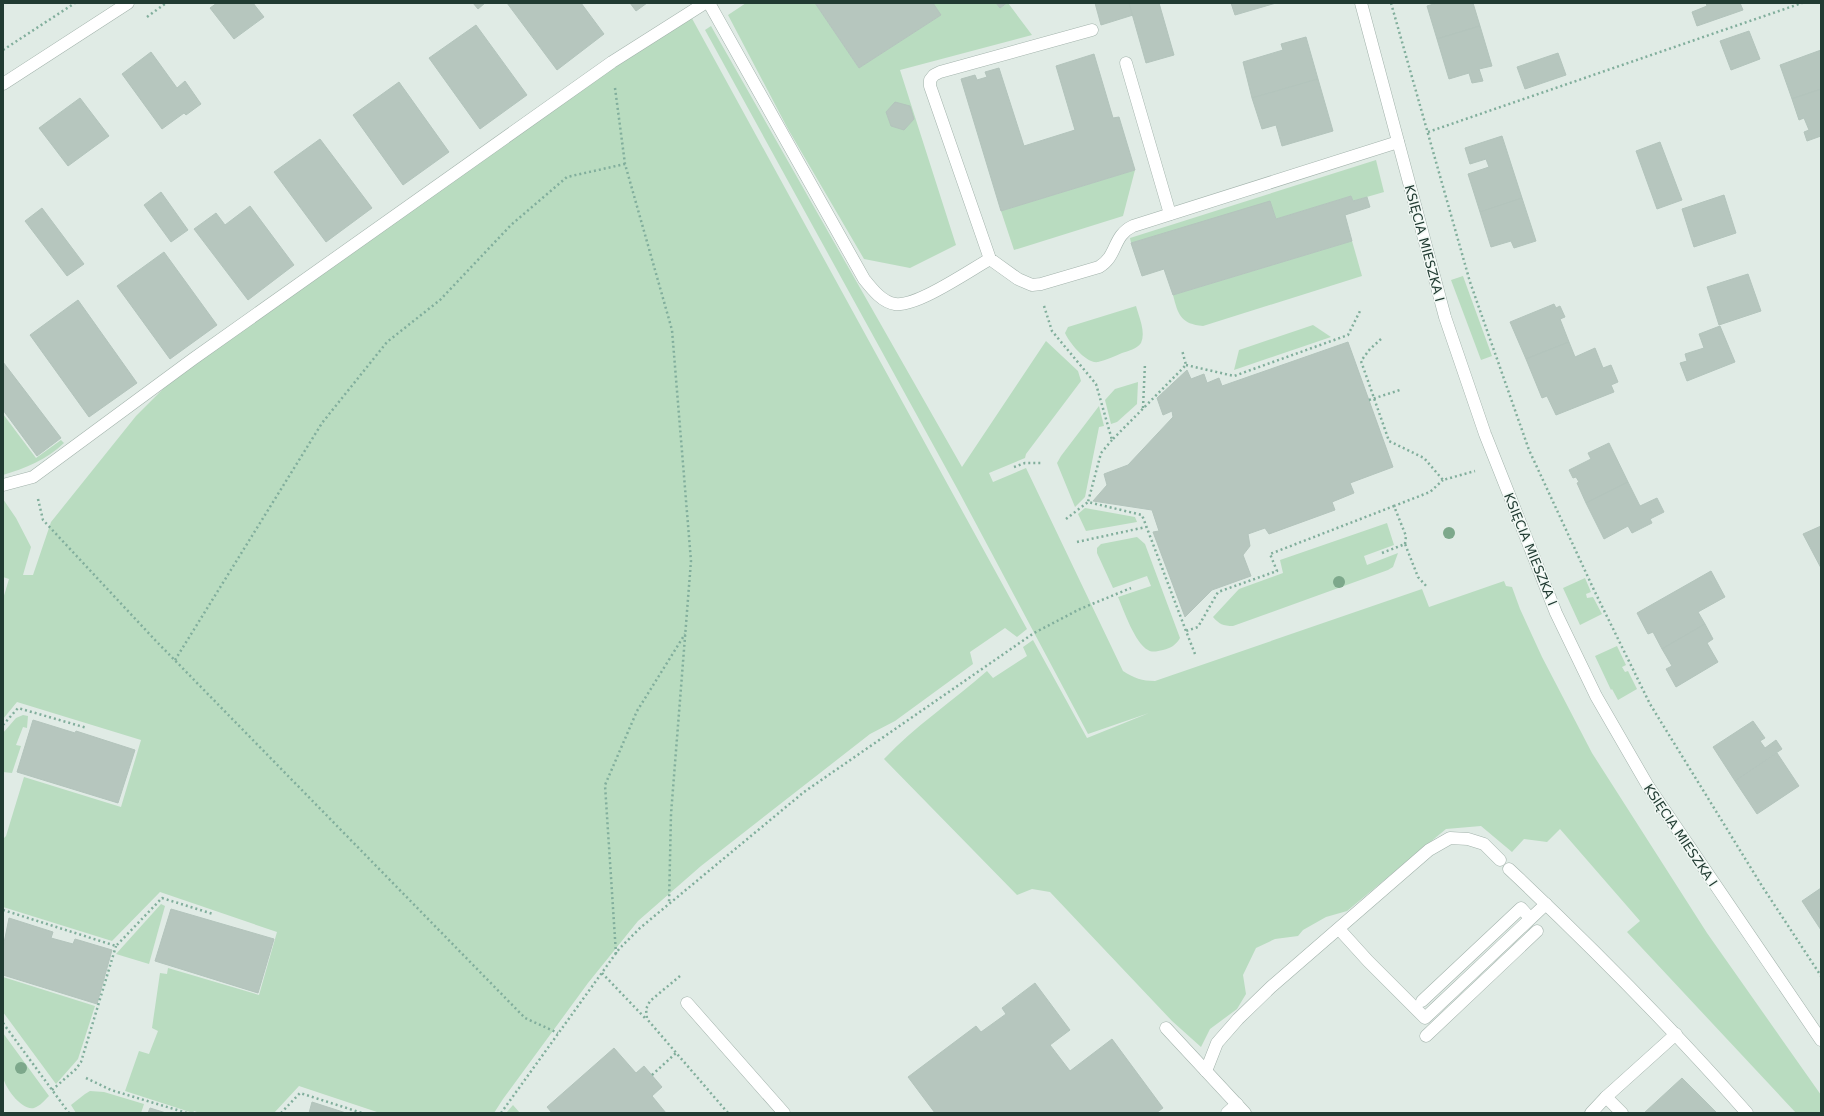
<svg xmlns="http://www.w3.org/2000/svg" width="1824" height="1116" viewBox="0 0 1824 1116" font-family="'DejaVu Sans',sans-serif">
  <rect width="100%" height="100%" fill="#e0ebe5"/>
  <g fill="#b9dcc0">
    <path d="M 746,3 L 815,3 L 859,68 L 941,15 L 933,3 L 996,3 L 1000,8 L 1008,3 L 1032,35 L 900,70 L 956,245 L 910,268 L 864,259 L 788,129 L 728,15 Z"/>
    <path d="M 689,13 L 1027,629 L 1017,637 L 1005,628 L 970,652 L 973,664 L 895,721 L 870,734 L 701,866 L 638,921 L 588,983 L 503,1099 L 494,1113 L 380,1113 L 299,1086 L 274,1113 L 200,1113 L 194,1111 L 193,1113 L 125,1091 L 139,1051 L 149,1054 L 158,1031 L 152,1028 L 160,973 L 167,974 L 168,968 L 259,995 L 277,932 L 160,892 L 112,941 L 3,907 L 3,839 L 6,836 L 24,777 L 121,807 L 141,740 L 17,702 L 3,719 L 3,599 L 9,579 L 3,577 L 3,499 L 16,518 L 31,547 L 23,575 L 33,575 L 51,522 L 136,416 L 193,359 Z"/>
    <path d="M 711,26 L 962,467 L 1046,341 L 1078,371 L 1081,381 L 1026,454 L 1025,458 L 989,473 L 993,482 L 1026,468 L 1123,671 C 1134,678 1142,681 1155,681 L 1422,589 L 1429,607 L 1504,581 L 1506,586 L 1512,587 L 1520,609 L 1542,657 L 1592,753 L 1707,933 L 1821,1095 L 1821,1113 L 1796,1113 L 1627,932 L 1640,921 L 1560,829 L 1547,842 L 1524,839 L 1512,852 L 1481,826 L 1446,829 L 1347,911 L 1326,917 L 1303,930 L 1298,936 L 1275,939 L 1256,948 L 1243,975 L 1246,994 L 1237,1009 L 1210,1029 L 1201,1047 L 1172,1021 L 1050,892 L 1032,889 L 1017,895 L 884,759 C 915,726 953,701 987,671 L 993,678 L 1027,656 L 1023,647 L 1033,640 L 1087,738 L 1149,713 L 1088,734 L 958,490 L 705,30 Z"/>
    <path d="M 1376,160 L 1384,192 L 1353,201 L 1351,196 L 1276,219 L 1270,202 L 1131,243 L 1130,238 Z"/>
    <path d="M 1135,170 L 1123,216 L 1014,250 L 1001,211 Z"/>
    <path d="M 1352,241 L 1362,276 L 1203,326 C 1181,324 1178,315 1173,295 Z"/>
    <path d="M 1463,276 L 1492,356 L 1481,360 L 1451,280 Z"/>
    <path d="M 1136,306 C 1139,317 1146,332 1141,343 C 1137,349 1128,351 1122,353 C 1115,356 1106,360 1098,362 C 1086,364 1069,342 1065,333 L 1068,327 Z"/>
    <path d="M 1313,325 L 1331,337 L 1234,370 L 1239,350 Z"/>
    <path d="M 1138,382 L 1137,404 L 1117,422 L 1111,424 L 1105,400 L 1115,389 Z"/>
    <path d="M 1099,406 L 1104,426 L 1099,427 L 1085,497 L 1075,507 L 1057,463 L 1061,456 Z"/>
    <path d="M 3,414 L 36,458 L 61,440 L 64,443 C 46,460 26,468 3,475 Z"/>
    <path d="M 1085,508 L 1135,517 L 1137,522 L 1086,531 L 1078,514 Z"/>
    <path d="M 1387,523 L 1394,545 L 1364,556 L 1367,565 L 1398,553 L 1393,567 L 1388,570 L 1233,626 C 1223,626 1219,624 1213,617 L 1239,589 L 1283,573 L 1280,560 Z"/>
    <path d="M 1137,537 L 1145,544 L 1180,638 C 1176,645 1171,648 1163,650 C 1158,651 1152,653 1148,650 C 1135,643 1124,611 1118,597 L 1151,586 L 1147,576 L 1113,588 L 1097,553 L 1097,548 L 1101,544 Z"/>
    <path d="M 1585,578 L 1591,592 L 1586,594 L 1587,598 L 1593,597 L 1602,614 L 1580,625 L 1563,588 Z"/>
    <path d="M 1617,646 L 1626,665 L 1622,667 L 1625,672 L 1628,671 L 1637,689 L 1618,700 L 1612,689 L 1611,690 L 1595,656 Z"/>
    <path d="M 23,715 L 28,716 L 27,728 L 23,727 L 16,745 L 21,746 L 12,773 L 3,772 L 3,733 L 16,718 Z"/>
    <path d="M 161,904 L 165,906 L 149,964 L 116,954 Z"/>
    <path d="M 3,977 L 95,1006 L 78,1059 L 56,1084 L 3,1012 Z"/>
    <path d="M 3,1033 L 49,1096 C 45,1100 40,1106 34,1108 C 22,1111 5,1088 3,1077 C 0,1064 3,1047 3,1033 Z"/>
    <path d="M 90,1091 L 104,1092 L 144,1104 L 141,1113 L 76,1113 L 71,1105 L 85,1094 Z"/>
    <path d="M 513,1105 L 520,1113 L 506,1113 Z"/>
  </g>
  <g fill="#b6c6be" stroke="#b3c4bc">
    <path d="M 217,3 L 253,3 L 264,17 L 234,39 L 210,8 Z"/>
    <path d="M 473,3 L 485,3 L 478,9 Z"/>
    <path d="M 507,3 L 581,3 L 604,34 L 557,70 Z"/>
    <path d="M 630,3 L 647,3 L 636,11 Z"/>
    <path d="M 815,3 L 933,3 L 941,15 L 859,68 Z"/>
    <path d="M 996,3 L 1007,3 L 1000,8 Z"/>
    <path d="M 1095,3 L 1129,3 L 1133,15 L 1101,25 Z"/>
    <path d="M 1129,3 L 1159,3 L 1174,55 L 1146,63 Z"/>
    <path d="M 1231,3 L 1276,3 L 1235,15 Z"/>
    <path d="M 1437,3 L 1473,3 L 1480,26 L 1437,39 L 1427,6 Z"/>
    <path d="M 1706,3 L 1740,3 L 1743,10 L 1697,26 L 1692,12 L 1707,6 Z"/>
    <path d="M 476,25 L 527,95 L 480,129 L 429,58 Z"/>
    <path d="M 1480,26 L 1492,66 L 1479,69 L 1483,81 L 1472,83 L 1469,73 L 1449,79 L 1437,39 Z"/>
    <path d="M 1749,31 L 1760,59 L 1731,70 L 1720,41 Z"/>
    <path d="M 1306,37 L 1318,79 L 1252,98 L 1243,62 L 1283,50 L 1281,44 Z"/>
    <path d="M 1821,50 L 1821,89 L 1792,99 L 1780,65 Z"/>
    <path d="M 151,52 L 177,88 L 185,81 L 201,104 L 186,115 L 184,113 L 162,129 L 122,74 Z"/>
    <path d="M 1558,53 L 1566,75 L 1525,89 L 1517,67 Z"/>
    <path d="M 1094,54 L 1113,118 L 1119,117 L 1135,170 L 1001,211 L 961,79 L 975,75 L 977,80 L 987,77 L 985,72 L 999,68 L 1024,146 L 1075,130 L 1056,66 Z"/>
    <path d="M 1318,79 L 1333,131 L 1282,146 L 1276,125 L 1262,129 L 1252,98 Z"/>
    <path d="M 399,82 L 449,152 L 403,185 L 353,115 Z"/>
    <path d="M 1821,89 L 1821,136 L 1807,141 L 1804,132 L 1809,130 L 1804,118 L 1799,120 L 1792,99 Z"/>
    <path d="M 80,98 L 109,136 L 68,166 L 39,128 Z"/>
    <path d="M 895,102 L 910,106 L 914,119 L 904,130 L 891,126 L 886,112 Z"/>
    <path d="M 1502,136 L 1522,198 L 1480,212 L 1468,174 L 1489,167 L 1486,159 L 1470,164 L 1465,148 Z"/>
    <path d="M 320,139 L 372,208 L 326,242 L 274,172 Z"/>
    <path d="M 1660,142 L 1682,200 L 1657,209 L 1636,151 Z"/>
    <path d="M 161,192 L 188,230 L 171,242 L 144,205 Z"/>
    <path d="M 1724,195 L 1736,233 L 1694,247 L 1682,209 Z"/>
    <path d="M 1351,196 L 1353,201 L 1367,197 L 1370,207 L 1345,215 L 1352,241 L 1173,295 L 1164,269 L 1142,276 L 1131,243 L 1270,201 L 1276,219 Z"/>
    <path d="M 1522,198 L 1536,241 L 1514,248 L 1511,241 L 1491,247 L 1480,212 Z"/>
    <path d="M 250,206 L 294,265 L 248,300 L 194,229 L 216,213 L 225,225 Z"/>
    <path d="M 42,208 L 84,264 L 67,276 L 25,221 Z"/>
    <path d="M 164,252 L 217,325 L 170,359 L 117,286 Z"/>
    <path d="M 1748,274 L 1761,311 L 1719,325 L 1707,287 Z"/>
    <path d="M 78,300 L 137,383 L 89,417 L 30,335 Z"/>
    <path d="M 1554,304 L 1556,308 L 1560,306 L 1565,317 L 1560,319 L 1569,342 L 1526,359 L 1510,322 Z"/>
    <path d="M 1720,326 L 1735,362 L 1687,381 L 1680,363 L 1687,361 L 1685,354 L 1704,348 L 1699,334 Z"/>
    <path d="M 1348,342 L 1393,467 L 1350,483 L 1354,493 L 1332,502 L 1335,510 L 1269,534 L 1265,528 L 1248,534 L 1250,546 L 1243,555 L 1251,576 L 1212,590 L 1185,617 L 1153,532 L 1159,531 L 1152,510 L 1093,501 L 1107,485 L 1104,474 L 1128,465 L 1173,417 L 1172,411 L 1163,415 L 1157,398 L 1187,370 L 1191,379 L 1204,374 L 1207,383 L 1219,378 L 1222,386 Z"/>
    <path d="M 1569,342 L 1575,357 L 1595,348 L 1603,368 L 1611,365 L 1618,382 L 1611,385 L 1614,392 L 1556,415 L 1547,396 L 1542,398 L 1526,359 Z"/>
    <path d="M 3,362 L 61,438 L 37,456 L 3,410 Z"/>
    <path d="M 1609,443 L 1628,482 L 1586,503 L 1577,483 L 1579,482 L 1576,477 L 1573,478 L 1569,470 L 1591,459 L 1588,453 Z"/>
    <path d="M 1628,482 L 1640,506 L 1657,498 L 1664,512 L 1650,519 L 1652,523 L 1632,533 L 1628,526 L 1604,539 L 1586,503 Z"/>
    <path d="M 1821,526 L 1821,568 L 1803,534 Z"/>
    <path d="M 1711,571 L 1725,597 L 1698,612 L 1705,624 L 1662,649 L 1653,632 L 1648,634 L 1637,613 Z"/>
    <path d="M 1705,624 L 1713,639 L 1707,643 L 1718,662 L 1676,687 L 1666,669 L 1672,666 L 1662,649 Z"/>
    <path d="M 33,720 L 75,733 L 76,731 L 135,750 L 118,803 L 17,772 Z"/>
    <path d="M 1753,721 L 1765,738 L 1760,741 L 1765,748 L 1776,740 L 1782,749 L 1735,781 L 1713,747 Z"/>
    <path d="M 1777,753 L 1799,786 L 1757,814 L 1735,781 Z"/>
    <path d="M 1821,888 L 1821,930 L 1802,901 Z"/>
    <path d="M 171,909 L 274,939 L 258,993 L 155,961 Z"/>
    <path d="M 9,918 L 53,932 L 51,938 L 73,944 L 75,939 L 112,950 L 97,1004 L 3,975 L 3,948 Z"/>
    <path d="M 1035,983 L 1070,1030 L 1050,1045 L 1070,1071 L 1112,1039 L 1163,1108 L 1156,1113 L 935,1113 L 908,1077 L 976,1026 L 981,1032 L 1006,1014 L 1002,1008 Z"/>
    <path d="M 614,1048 L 636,1073 L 644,1066 L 662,1087 L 652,1096 L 666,1113 L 552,1113 L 547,1107 Z"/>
    <path d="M 1682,1078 L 1716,1112 L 1714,1113 L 1644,1113 Z"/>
    <path d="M 312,1102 L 346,1113 L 309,1113 Z"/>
    <path d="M 150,1108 L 166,1113 L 148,1113 Z"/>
  </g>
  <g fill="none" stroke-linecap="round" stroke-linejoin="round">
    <defs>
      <g id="minor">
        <path d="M 709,3 L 864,279 C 872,289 882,302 895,304 C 917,307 970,270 990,259"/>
        <path d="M 1361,3 L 1445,317 L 1485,434 L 1556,613 L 1596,696 L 1648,786 L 1821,1040"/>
        <path d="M 1092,30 L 940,72 L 934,75 L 930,80 L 930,86 L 990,259 L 1018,279 L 1032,285 L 1041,284 L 1099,267 C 1118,256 1112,236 1133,226 L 1398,142"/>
        <path d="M 1126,63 L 1170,214"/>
        <path d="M 3,84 L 128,3"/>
        <path d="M 3,485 L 33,477 L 193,359 L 612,62 L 705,3"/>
        <path d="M 1509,869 C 1592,947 1672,1028 1747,1113"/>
        <path d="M 1339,929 L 1368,961 L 1425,1018 L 1546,904"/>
        <path d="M 1422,1001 L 1521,908 L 1530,918"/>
        <path d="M 687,1003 L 784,1113"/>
        <path d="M 1166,1028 L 1245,1113"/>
        <path d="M 1426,1036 L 1537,931"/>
        <path d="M 1206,1071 L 1217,1043 L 1238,1019 L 1271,987 L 1429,850 L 1450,838 L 1468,839 L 1484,844 L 1500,860"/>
        <path d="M 1606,1097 L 1622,1113"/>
        <path d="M 1227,1113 L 1237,1104"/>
        <path d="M 1591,1113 L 1606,1097 L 1676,1034"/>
      </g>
    </defs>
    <use href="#minor" stroke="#a3b3ac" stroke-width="13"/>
    <g stroke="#81ae9c" stroke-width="2.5" stroke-dasharray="2 3" stroke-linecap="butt">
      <path d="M 1391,3 L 1470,282 L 1529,450 L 1594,590 L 1650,704 L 1762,886 L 1821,976"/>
      <path d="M 147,17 L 166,3"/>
      <path d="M 3,50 L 75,3"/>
      <path d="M 615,88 L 625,164 L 672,330 L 691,561 L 671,814 L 669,904"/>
      <path d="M 1428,132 L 1802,3"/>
      <path d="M 1044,306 L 1052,331 L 1096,384 L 1112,440 L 1186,365 L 1182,350"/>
      <path d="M 1381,339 L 1370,349 L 1361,361 L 1389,441 L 1424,458 L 1443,480 L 1475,471"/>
      <path d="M 1186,365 L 1234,376 L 1348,335 L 1360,311"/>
      <path d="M 1369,400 L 1400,390"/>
      <path d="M 1143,408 L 1145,363"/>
      <path d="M 1112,440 L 1101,453 L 1088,502 L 1142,515 L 1186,631"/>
      <path d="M 1014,467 L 1025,463 L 1041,463"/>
      <path d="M 38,499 L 43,520 L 155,640 L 525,1018 L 558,1033"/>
      <path d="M 1066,519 L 1088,502"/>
      <path d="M 1077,542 L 1146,527"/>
      <path d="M 1405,544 L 1406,536 L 1394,506 L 1430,492 L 1443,480"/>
      <path d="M 1382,553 L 1405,544 L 1418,577 L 1428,588"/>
      <path d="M 1195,654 L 1186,631 L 1198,627 L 1218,592 L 1277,571 L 1270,554 L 1394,506"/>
      <path d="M 175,660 L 322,423 L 387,342 L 440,300 L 511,225 L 567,177 L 625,164"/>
      <path d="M 3,725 L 18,708 L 87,728"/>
      <path d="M 3,910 L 116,946 L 162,898 L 213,914"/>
      <path d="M 616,954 L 605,785 L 637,711 L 685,634"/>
      <path d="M 602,973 L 646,1019"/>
      <path d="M 680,976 L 650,1001 L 646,1009 L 647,1019 L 728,1113"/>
      <path d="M 3,1023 L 69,1113"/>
      <path d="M 652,1075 L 676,1053"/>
      <path d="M 86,1078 L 111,1090 L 187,1113"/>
      <path d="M 52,1090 L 76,1069 L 81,1062 L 116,946"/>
      <path d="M 281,1113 L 300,1093 L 362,1113"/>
      <path d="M 501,1113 L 619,949 L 640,928 L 804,792 L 1034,633 L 1080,609 L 1131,588"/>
    </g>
    <use href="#minor" stroke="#fff" stroke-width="12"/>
  </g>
  <g fill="#7da88b">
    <circle cx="1449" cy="533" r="6"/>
    <circle cx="1339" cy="582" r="6"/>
    <circle cx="21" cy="1068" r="6"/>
  </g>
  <g text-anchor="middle" stroke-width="3" stroke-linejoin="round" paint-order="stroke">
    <g font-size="13" fill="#213b32" stroke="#f1f8f4">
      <text transform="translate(1425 243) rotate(75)" y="5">KSIĘCIA MIESZKA I</text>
      <text transform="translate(1531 549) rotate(68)" y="5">KSIĘCIA MIESZKA I</text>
      <text transform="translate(1681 835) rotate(56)" y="5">KSIĘCIA MIESZKA I</text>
    </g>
  </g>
  <rect width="1824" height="1116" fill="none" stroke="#213b32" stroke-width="8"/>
</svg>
